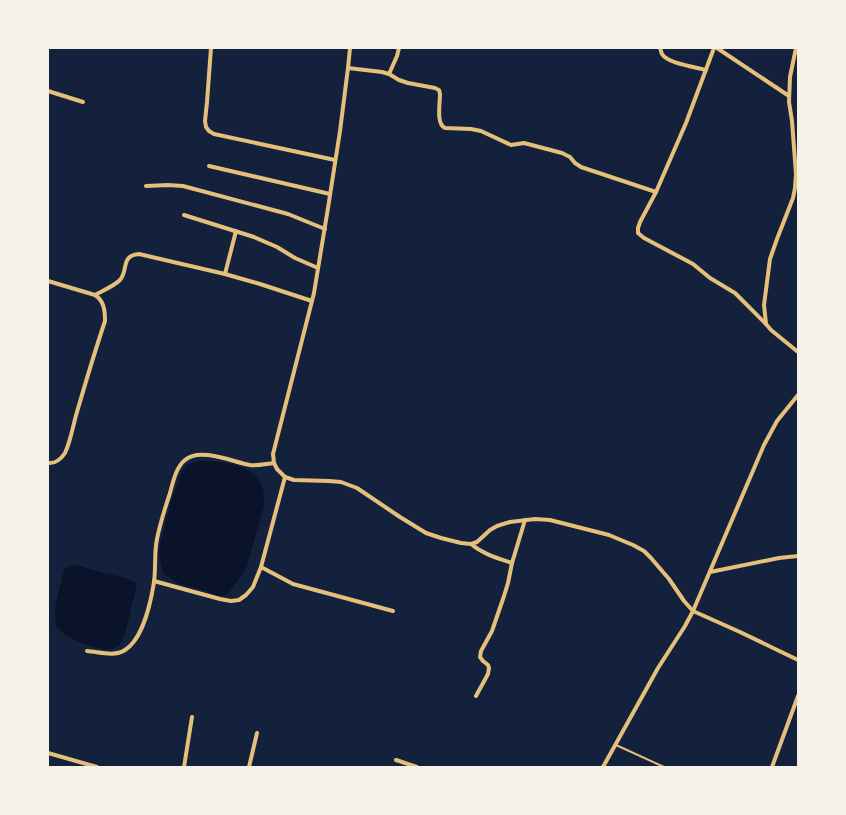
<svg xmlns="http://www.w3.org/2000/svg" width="846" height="815" viewBox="0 0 846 815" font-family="Mulish,sans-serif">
  <rect width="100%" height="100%" fill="#14213d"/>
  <g fill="#0b132b">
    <path d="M 200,461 C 232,461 272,468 263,510 L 246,569 L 228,594 L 221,596 L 213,594 L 206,591 L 179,584 L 163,573 L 159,554 L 160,544 L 167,517 L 171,501 L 174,494 L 182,471 L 187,465 L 194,462 Z"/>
    <path d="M 70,565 C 81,565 88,569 98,571 C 110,575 127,576 137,584 L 126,630 L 120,645 C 117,647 114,649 111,649 C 107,650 103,649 98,648 C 80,644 70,640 56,627 L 55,609 L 56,602 L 64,570 Z"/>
  </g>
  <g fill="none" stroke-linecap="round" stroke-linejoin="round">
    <path stroke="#e5c07b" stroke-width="2" d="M 616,745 L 664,767"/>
    <g stroke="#e5c07b" stroke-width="4">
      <path d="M 211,48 L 207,102 L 205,121 L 206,127 L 209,131 L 214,134 L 335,160"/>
      <path d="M 350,48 L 348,68 L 340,131 L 328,208 L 314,293 L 273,454 L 274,463 L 277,469 L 285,477 L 294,480 L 329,481 L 341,482 L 357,488 L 400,517 L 426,533 L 441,538 L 461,543 L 471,544 L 477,542 L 490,530 L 497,526 L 510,522 L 535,519 L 550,520 L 609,535 L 633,545 L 644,551 L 651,558 L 669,579 L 684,601 L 693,611 L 740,632 L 798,660"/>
      <path d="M 660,48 C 661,50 661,52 662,54 C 668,64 696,67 706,70"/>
      <path d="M 714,48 L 686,123 L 656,192 L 640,222 L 638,228 L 638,233 L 644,238 L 693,264 L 710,278 L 735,293 L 766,324"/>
      <path d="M 717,48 L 789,96"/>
      <path d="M 796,48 L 790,77 L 789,102 L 792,121 L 796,174 L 795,188 L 793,198 L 777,239 L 770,259 L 764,305 L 766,324 L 771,330 L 798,352"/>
      <path d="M 348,68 L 382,72 L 389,74 L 399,80 L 408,83 L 435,88 L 439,90 L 440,94 C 440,104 436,124 445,128 L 471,129 L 481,131 L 511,145 L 524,143 L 562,153 L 570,157 L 575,163 L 581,167 L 656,192"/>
      <path d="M 389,74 L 397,56 L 399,48"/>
      <path d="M 48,91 L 83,102"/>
      <path d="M 209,166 L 330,194"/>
      <path d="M 146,186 L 168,185 L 183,186 L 288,214 L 325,229"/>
      <path d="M 184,215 L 254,237 L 277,247 L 295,258 L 318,268"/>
      <path d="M 225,274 L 236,231"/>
      <path d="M 48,281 L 95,295 C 104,301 105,310 105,321 C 95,351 86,381 77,412 C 73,425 71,440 65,453 C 61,459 56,464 48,463"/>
      <path d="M 95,295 C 102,291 114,286 120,280 C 129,269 120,256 139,254 L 225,274 L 260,284 L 312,301"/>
      <path d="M 471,544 C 483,554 497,558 512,563"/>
      <path d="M 261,567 L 293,584 L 393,611"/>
      <path d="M 710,572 L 779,558 L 798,556"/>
      <path d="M 154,581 L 220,599 L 231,601 L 239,600 L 246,595 L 253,587 L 261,567 L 285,477"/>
      <path d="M 87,651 C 100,652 114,657 125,650 C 143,639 151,601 154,582 C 156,568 154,553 157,539 C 160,524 165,508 170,493 C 173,482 176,467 185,460 C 200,447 233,462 250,465 C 258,466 265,464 274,463"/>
      <path d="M 476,696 L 488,674 L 489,668 L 488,665 L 483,661 L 480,657 L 481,651 L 492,631 L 504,596 L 508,583 L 512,563 L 525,520"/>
      <path d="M 48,753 L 97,767"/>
      <path d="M 396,760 L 417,767"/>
      <path d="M 184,767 L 192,717"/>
      <path d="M 249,767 L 257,733"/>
      <path d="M 603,767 L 658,668 L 685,626 L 693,611 L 764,445 L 777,421 L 798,395"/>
      <path d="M 772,767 L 798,696"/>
    </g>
  </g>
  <rect width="846" height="815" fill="none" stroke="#f6f1e7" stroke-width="98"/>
</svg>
